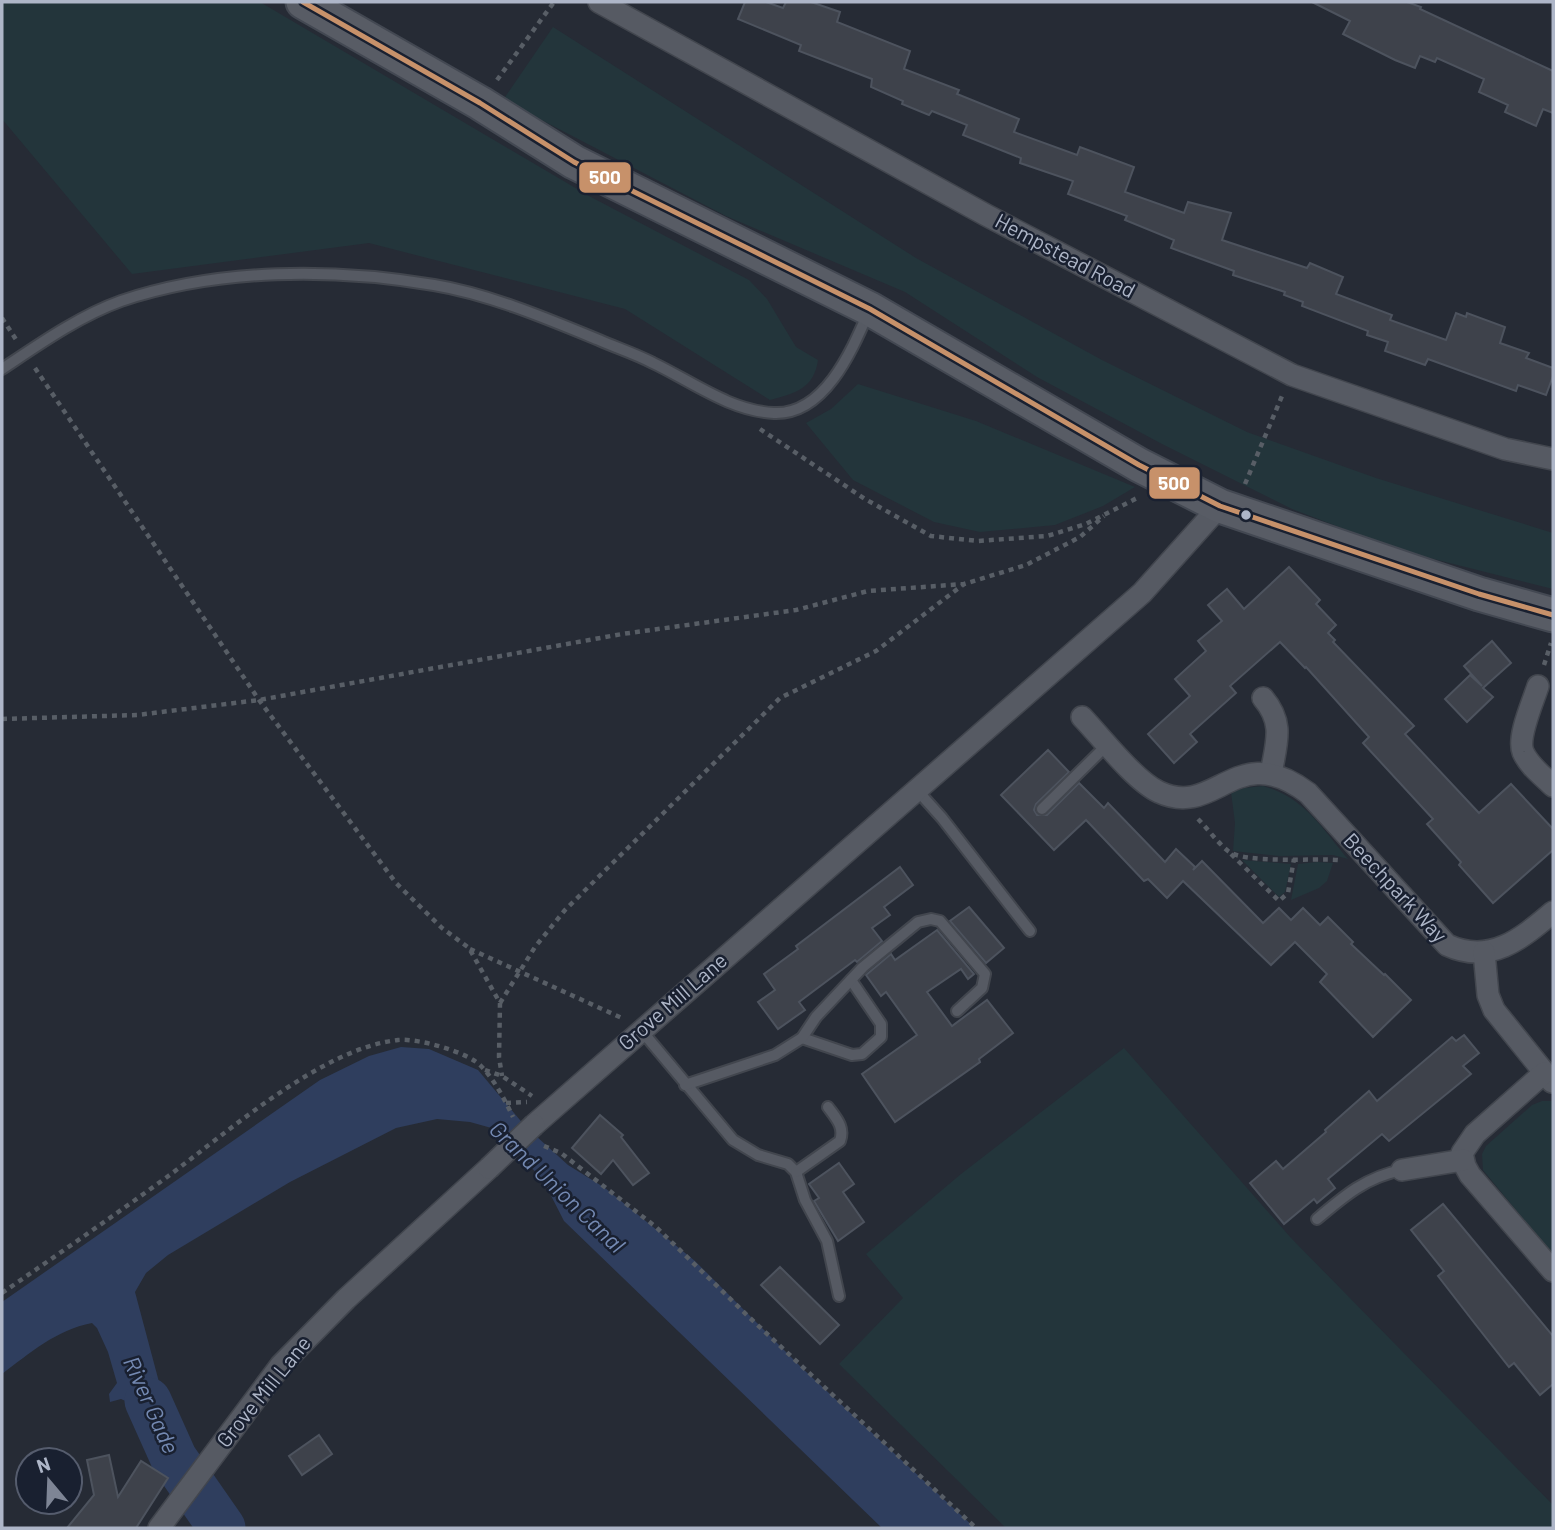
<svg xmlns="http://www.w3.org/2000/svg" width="1555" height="1530" viewBox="0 0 1555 1530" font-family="Barlow,sans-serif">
  <rect width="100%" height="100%" fill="#262b35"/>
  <g fill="#23353b">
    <path d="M 2,2 L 260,2 L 589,196 L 749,280 L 767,299 L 796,347 L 818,360 C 814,389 795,393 770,400 L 625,309 L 369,243 L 132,274 L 2,119 Z"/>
    <path d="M 553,27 L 916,258 L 1102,360 L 1247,432 L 1376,478 L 1553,533 L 1553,589 L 1402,551 L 1292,509 L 1162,444 L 1037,377 L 905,292 L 726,216 L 503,100 Z"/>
    <path d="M 858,384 L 976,421 L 1135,487 L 1103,506 L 1055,525 L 980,532 L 934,522 L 853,480 L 806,423 L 831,409 Z"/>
    <path d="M 1263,786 C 1305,798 1321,827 1348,859 L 1333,855 L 1280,856 L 1233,851 L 1235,823 L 1231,792 L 1244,788 Z"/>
    <path d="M 1242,860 L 1291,864 L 1285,892 L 1279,897 Z"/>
    <path d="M 1317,862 L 1333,863 L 1327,881 L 1319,888 L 1291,900 L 1298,864 Z"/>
    <path d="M 1124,1048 L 1291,1238 L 1553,1505 L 1553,1528 L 1006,1528 L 839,1364 L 903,1298 L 866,1254 L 961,1174 Z"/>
    <path d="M 1542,1101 L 1553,1101 L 1553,1255 L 1483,1170 L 1482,1154 L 1486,1146 L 1532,1105 Z"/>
  </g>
  <path fill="#2f3e5e" d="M 401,1047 L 429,1049 L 478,1070 L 525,1126 L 568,1165 L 605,1188 L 695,1261 L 803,1369 L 975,1528 L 882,1528 L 564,1221 L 543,1180 L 495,1129 L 470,1122 L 437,1119 L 396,1128 L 290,1182 L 168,1255 L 146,1273 L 135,1292 L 163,1397 L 181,1447 L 174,1459 L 161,1466 L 132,1404 L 121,1399 L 110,1402 L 109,1394 L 117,1383 L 108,1352 L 97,1328 L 92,1323 C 56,1330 30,1353 2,1374 L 2,1302 L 320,1080 L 369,1056 Z"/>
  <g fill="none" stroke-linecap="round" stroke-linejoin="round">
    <path stroke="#2f3e5e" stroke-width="47" d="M 148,1401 L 174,1459 L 222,1528"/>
  </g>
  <g fill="#3e424b" stroke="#4d535e" stroke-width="2">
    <path d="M 745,2 L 766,2 L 783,8 L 786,2 L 811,2 L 840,12 L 837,22 L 910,51 L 904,69 L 959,90 L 957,94 L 1019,119 L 1014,132 L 1077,155 L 1080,147 L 1134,167 L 1125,192 L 1184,213 L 1188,202 L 1231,213 L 1222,240 L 1307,268 L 1310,263 L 1343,277 L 1336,294 L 1392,315 L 1390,320 L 1446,340 L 1456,313 L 1466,317 L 1467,313 L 1505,327 L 1500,343 L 1529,353 L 1526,358 L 1553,368 L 1553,376 L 1546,395 L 1518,385 L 1516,391 L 1428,359 L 1425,365 L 1385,351 L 1388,342 L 1367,335 L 1368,331 L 1302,306 L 1303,302 L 1284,295 L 1285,292 L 1233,275 L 1234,271 L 1171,248 L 1174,240 L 1125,220 L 1127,216 L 1068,194 L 1073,181 L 1020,163 L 1021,158 L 963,135 L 967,125 L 932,111 L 929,115 L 902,104 L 903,101 L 871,87 L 872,79 L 799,51 L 801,45 L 738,19 Z"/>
    <path d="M 1312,2 L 1407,2 L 1421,7 L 1420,9 L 1553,71 L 1553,113 L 1543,109 L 1536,126 L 1505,112 L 1508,105 L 1479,92 L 1484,79 L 1437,58 L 1435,62 L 1420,56 L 1415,68 L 1395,60 L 1343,34 L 1350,21 Z"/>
    <path d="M 1289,567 L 1320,600 L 1316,604 L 1336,625 L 1328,633 L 1335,640 L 1333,642 L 1414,726 L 1405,734 L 1479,813 L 1511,784 L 1553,829 L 1553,850 L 1493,903 L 1459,865 L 1461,862 L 1427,824 L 1433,819 L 1363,743 L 1369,737 L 1306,667 L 1305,668 L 1280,642 L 1230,686 L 1236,693 L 1190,734 L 1197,742 L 1174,763 L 1148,734 L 1190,696 L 1175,679 L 1206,651 L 1198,641 L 1222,621 L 1208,605 L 1227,589 L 1244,609 Z"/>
    <path d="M 1492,641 L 1511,663 L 1483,688 L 1493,697 L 1467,722 L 1445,699 L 1470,675 L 1482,686 L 1464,666 Z"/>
    <path d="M 1048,750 L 1069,772 L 1036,804 L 1034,810 L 1037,815 L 1047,815 L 1079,783 L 1104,808 L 1108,803 L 1165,862 L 1176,849 L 1195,867 L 1193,870 L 1202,861 L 1263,923 L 1279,908 L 1291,920 L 1303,908 L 1320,925 L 1328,917 L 1353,942 L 1351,944 L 1384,975 L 1385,974 L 1411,1000 L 1373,1037 L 1320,982 L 1327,974 L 1295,942 L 1271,965 L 1183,881 L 1167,898 L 1148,879 L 1144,881 L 1086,820 L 1054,850 L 1001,795 Z"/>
    <path d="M 900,867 L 913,885 L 884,907 L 890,915 L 872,928 L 882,941 L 857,962 L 855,960 L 799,1002 L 805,1010 L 778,1029 L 758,1002 L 775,990 L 764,974 L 798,949 L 796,946 Z"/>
    <path d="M 969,907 L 1004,948 L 986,963 L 950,921 Z"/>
    <path d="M 937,930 L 974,974 L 968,979 L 961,969 L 927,992 L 952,1026 L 987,1000 L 1013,1033 L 979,1059 L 980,1062 L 895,1122 L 862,1074 L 917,1035 L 886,992 L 881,996 L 866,975 L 891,954 L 895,960 Z"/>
    <path d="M 1464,1035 L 1479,1053 L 1463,1066 L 1471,1074 L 1389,1141 L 1382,1134 L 1328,1179 L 1335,1188 L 1317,1203 L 1314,1199 L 1284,1224 L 1250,1183 L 1276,1161 L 1283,1169 L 1326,1132 L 1325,1130 L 1344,1113 L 1369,1091 L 1377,1101 L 1452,1037 L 1456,1041 Z"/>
    <path d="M 600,1115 L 623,1135 L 621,1137 L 649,1173 L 633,1185 L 613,1160 L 601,1174 L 572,1148 Z"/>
    <path d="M 839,1163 L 854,1184 L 843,1192 L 864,1222 L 838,1241 L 814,1201 L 819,1198 L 809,1184 Z"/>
    <path d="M 1443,1204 L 1553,1336 L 1553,1384 L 1540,1395 L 1514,1363 L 1509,1367 L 1472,1320 L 1438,1276 L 1444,1271 L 1411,1230 Z"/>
    <path d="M 780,1267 L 839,1325 L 820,1344 L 761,1285 Z"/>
    <path d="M 319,1435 L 332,1454 L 302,1475 L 289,1456 Z"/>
    <path d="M 109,1455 L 118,1497 L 141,1461 L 168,1478 L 136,1528 L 67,1528 L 94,1495 L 87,1460 Z"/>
  </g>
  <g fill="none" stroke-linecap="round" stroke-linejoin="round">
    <defs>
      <g id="service">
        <path d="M 2,369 C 38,345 79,316 121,301 C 219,268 333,268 434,285 C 489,294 548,319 599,340 C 617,348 636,354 653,363 C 691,381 730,411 774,413 C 825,415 852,350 869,311"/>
        <path d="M 917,790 L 942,818 L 1030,931"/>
        <path d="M 1042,809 L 1108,744"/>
        <path d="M 641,1030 L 733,1140 L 758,1155 L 788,1164 L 796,1172 L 805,1200 L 827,1241 L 839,1296"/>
        <path d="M 802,1038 L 852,1055 L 862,1054 L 881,1037 L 881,1024 L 851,980"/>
        <path d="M 685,1085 L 775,1055 L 802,1038 L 816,1017 L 863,967 L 918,922 L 931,919 L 940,921 L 985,974 L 982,988 L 957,1011"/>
        <path d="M 796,1172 L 840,1141 C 845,1127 836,1118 828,1107"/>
        <path d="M 1317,1219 C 1344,1196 1366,1177 1402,1170"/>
      </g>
      <g id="minor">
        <path d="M 599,2 L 986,215 L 1292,375 L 1505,449 L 1553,459"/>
        <path d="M 1538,686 C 1533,702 1517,737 1523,752 C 1529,766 1543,776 1553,786"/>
        <path d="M 1263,698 C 1285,724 1276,743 1271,774"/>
        <path d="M 1082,717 C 1101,737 1135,781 1159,792 C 1217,819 1235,738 1308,793 L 1447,945 C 1490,965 1521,939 1553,912"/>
        <path d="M 1484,952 L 1488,995 L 1494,1010 L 1552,1082"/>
        <path d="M 1544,1073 L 1475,1134 L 1462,1153 L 1465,1166 L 1470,1175 L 1553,1271"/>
        <path d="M 534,1125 L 1142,593 L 1220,506"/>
        <path d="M 1402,1170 L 1463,1160"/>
        <path d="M 159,1528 L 281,1365 L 346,1299 L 489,1168"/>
      </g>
      <path id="primary" d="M 303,2 L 480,103 L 574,162 L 870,309 L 1139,465 L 1220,506 L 1479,594 L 1553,615"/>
    </defs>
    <use href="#service" stroke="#42464e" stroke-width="14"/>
    <use href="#minor" stroke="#42464e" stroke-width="24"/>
    <use href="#primary" stroke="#434852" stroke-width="37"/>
    <g stroke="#585e66" stroke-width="4.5" stroke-dasharray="5 5" stroke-linecap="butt">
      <path d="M 497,80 L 554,2"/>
      <path d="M 2,318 L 17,341"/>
      <path d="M 35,368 L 259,700 L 396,883 L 442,928 L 469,948 L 500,1003 L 499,1057 L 502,1076"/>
      <path d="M 760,429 L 865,499 L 931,536 L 978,541 L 1047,536 L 1086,524 L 1139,497"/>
      <path d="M 1245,484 L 1282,396"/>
      <path d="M 1544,665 L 1551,643"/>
      <path d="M 2,719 L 137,715 L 259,700 L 622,634 L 796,610 L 868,591 L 964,584 L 1026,565 L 1080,537 L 1104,516"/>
      <path d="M 1198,819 C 1208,829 1217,842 1228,851 C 1244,864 1315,858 1338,860"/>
      <path d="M 1231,854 L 1279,901 L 1288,893 L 1294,859"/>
      <path d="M 470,949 L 624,1019"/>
      <path d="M 500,1003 L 535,947 L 565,910 L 780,698 L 876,651 L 964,584"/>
      <path d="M 485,1070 L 502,1076 L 532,1096"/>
      <path d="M 506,1103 L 527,1102"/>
      <path d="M 544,1146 L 561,1153 L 656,1227 L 750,1318 L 976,1528"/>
      <path d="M 2,1293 C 57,1255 112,1217 167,1177 C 228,1132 322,1048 398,1040 C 418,1038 469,1052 482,1067 C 495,1081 505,1100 513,1117"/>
    </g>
    <use href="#service" stroke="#565a63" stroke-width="10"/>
    <use href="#minor" stroke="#565a63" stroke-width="21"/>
    <use href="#primary" stroke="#585c65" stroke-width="33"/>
    <defs>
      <path id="minor-bridge" d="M 489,1168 L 534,1125"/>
    </defs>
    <use href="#minor-bridge" stroke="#42464e" stroke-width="24" stroke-linecap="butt"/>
    <use href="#minor-bridge" stroke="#565a63" stroke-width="21"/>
    <defs>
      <path id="bus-1" d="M 303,2 L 480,103 L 574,162 L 870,309 L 1139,465 L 1220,506 L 1479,594 L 1553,615"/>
    </defs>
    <use href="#bus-1" stroke="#192030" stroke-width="10"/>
    <use href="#bus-1" stroke="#c7916a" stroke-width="5"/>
  </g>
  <circle fill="#aeb6c8" stroke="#192030" stroke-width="2.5" cx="1246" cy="515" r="6"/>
  <g text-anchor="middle" stroke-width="5" stroke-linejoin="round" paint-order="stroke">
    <g font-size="21" fill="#aeb6c8" stroke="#192030">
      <text transform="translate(1065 256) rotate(28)" y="7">Hempstead Road</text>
      <text transform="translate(1395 888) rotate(47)" y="7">Beechpark Way</text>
      <text transform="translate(673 1002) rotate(-41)" y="7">Grove Mill Lane</text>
      <text transform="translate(264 1392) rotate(-51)" y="7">Grove Mill Lane</text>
    </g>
    <g font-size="23" font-style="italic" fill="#7489b2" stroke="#192030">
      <text transform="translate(557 1187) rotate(44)" y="8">Grand Union Canal</text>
      <text transform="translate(151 1405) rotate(66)" y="8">River Gade</text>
    </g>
  </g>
  <g stroke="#192030" stroke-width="2.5">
    <rect x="578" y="161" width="54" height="33" rx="7" fill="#c7916a"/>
    <rect x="1148" y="466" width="53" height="34" rx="7" fill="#c7916a"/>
  </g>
  <g font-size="19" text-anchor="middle" font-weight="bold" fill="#fff">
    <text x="605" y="184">500</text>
    <text x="1174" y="490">500</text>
  </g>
  <rect width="1555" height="1530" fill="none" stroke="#aeb6c8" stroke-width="7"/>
  <g transform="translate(49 1481) rotate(341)"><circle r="33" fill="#192030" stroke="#555c6d" stroke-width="2"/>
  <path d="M0-5L12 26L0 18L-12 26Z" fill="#7e8595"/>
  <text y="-10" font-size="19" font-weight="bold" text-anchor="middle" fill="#aeb6c8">N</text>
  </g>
</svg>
